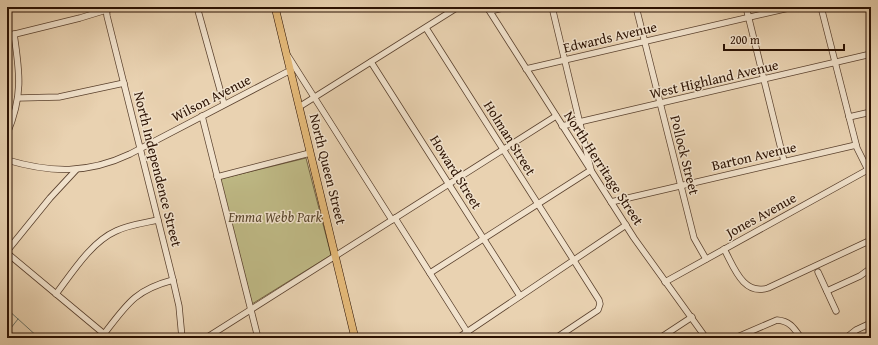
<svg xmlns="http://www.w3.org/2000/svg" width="878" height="345" viewBox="0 0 878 345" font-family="'Gentium Book Plus',serif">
  <rect width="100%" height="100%" fill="#e9d2b1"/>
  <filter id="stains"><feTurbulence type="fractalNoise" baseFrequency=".005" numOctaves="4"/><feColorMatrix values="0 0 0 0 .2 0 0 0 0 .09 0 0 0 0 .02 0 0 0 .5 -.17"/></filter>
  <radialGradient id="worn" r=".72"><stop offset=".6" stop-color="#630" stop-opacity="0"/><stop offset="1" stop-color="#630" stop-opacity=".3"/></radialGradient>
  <path fill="#bfba86" stroke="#756644" d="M 306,158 L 331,255 L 252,304 L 220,179 Z"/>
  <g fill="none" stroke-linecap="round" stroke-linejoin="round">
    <g stroke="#6c7569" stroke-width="1">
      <path d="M 7,309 L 39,338"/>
      <path d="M 7,333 L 18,319"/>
    </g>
    <defs>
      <g id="minor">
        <path d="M 106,7 L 107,16 L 173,280 L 179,306 L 182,338"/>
        <path d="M 197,7 L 224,104"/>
        <path d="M 487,7 L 634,238 L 706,338"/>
        <path d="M 636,7 L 694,238 L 706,259"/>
        <path d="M 746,7 L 784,161"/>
        <path d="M 821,7 L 857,148 L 868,170"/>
        <path d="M 490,11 L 507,7"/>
        <path d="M 426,28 L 599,300 L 600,304 L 598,310 L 556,338"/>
        <path d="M 7,36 L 80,18 L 116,7"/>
        <path d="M 288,56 L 392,220"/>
        <path d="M 371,62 L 520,296"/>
        <path d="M 526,69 L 793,7"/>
        <path d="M 18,98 L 59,97 L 124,83"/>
        <path d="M 299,107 L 458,7"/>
        <path d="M 202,116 L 258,338"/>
        <path d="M 849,117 L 871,112"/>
        <path d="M 562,126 L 871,54"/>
        <path d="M 7,134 C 23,96 20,74 14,34"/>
        <path d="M 7,160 C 51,173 88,174 130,154 L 287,72"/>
        <path d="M 217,177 L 310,153"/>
        <path d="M 611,202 L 856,145"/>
        <path d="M 395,218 L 471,338"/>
        <path d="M 724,249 C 734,267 743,296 768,288 L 871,240"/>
        <path d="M 7,251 L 50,198 L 76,170"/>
        <path d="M 7,253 L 109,338"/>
        <path d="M 818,272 L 836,311"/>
        <path d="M 430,273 L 591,170 L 552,7"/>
        <path d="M 665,282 L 871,168"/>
        <path d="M 827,291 L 860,276 L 871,268"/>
        <path d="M 56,294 C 72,273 91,242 116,231 C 128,225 144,223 158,220"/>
        <path d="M 104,334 C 127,304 135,290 173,280"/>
        <path d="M 206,338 L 556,116"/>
        <path d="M 458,338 L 626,225"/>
        <path d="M 660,338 L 692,317"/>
        <path d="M 735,338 L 777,320 C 790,321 794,328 801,338"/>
        <path d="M 846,338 L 856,330 L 871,323"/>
      </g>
      <path id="major" d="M 275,7 L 355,338"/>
    </defs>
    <use href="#minor" stroke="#5a412e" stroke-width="7"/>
    <use href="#major" stroke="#2b1102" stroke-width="8"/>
    <use href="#minor" stroke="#f1e2cc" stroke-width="5.5"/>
    <use href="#major" stroke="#e4b978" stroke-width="7"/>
  </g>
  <g text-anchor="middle" stroke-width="3" stroke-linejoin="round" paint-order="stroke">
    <g font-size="14" fill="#2b1102" stroke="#f1e2cc">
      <text transform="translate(610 37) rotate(-13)" y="5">Edwards Avenue</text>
      <text transform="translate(714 79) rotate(-13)" y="5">West Highland Avenue</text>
      <text transform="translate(211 98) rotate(-27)" y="5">Wilson Avenue</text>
      <text transform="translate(510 138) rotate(58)" y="5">Holman Street</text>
      <text transform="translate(685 155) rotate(76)" y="5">Pollock Street</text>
      <text transform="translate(754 156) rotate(-13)" y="5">Barton Avenue</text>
      <text transform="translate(604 168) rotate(57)" y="5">North Herritage Street</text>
      <text transform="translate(158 169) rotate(76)" y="5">North Independence Street</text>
      <text transform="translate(328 169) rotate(76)" y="5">North Queen Street</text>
      <text transform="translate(456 172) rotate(58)" y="5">Howard Street</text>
      <text transform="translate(761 215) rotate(-29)" y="5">Jones Avenue</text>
    </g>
    <g font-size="14" font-style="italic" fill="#57442a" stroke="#f1e2cc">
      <text x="275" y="222">Emma Webb Park</text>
    </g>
  </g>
  <rect width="878" height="345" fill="none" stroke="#e9d2b1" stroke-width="24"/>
  <rect x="8" y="8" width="862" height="329" fill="none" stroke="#2b1102" stroke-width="2"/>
  <rect x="12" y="12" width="854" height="321" fill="none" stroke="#2b1102"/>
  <path d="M724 44v6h120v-6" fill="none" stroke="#2b1102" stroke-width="2"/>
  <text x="730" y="44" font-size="12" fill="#2b1102" stroke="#f1e2cc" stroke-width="3" paint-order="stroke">200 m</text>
  <rect width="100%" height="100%" filter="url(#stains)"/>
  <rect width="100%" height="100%" fill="url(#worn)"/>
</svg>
